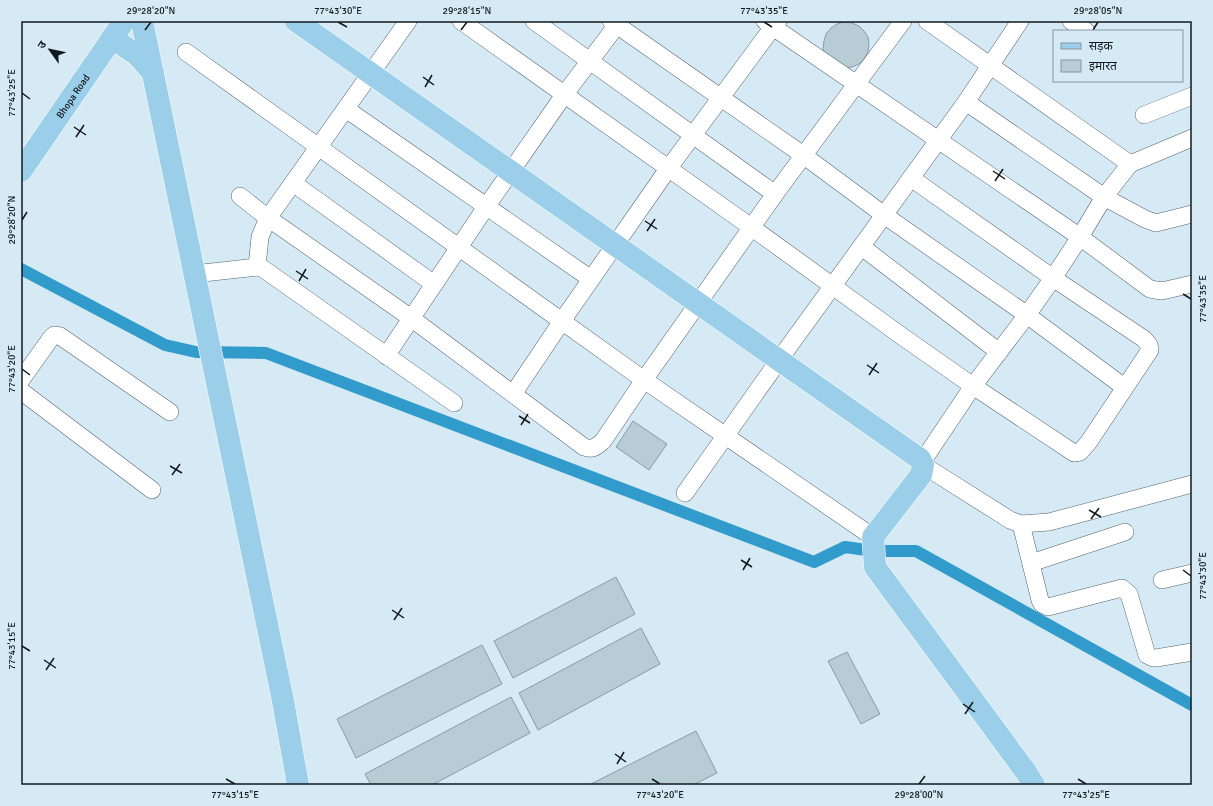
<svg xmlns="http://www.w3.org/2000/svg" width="1213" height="806" viewBox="0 0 1213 806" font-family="Signika,'Noto Sans Devanagari',sans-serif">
  <rect width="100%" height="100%" fill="#d6eaf5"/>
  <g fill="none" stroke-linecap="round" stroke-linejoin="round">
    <path stroke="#319bcb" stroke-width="12" d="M 21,269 L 165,345 L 196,352 L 266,353 L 814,562 L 845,547 L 874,551 L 916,551 L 1192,705"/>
  </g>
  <g fill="#b8ccd6" stroke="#899ba6">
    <path d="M 844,22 L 852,23 L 859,26 L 864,31 L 868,37 L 869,45 L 868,52 L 864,59 L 859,64 L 852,67 L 844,68 L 826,56 L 823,49 L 824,41 L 826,34 L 831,28 L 837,24 Z"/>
    <path d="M 633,421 L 667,444 L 649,470 L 616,447 Z"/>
    <path d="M 616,577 L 635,614 L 513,678 L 494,641 Z"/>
    <path d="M 641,628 L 660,664 L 538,730 L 519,693 Z"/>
    <path d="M 482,645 L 502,684 L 356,758 L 337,719 Z"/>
    <path d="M 847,652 L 880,714 L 861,724 L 828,661 Z"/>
    <path d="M 511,697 L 530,733 L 432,785 L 371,785 L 365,774 Z"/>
    <path d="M 696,731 L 717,773 L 693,785 L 589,785 Z"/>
  </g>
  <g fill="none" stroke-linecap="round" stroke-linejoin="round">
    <defs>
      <g id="minor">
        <path d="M 461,21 L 751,227 L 903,337 L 973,386 L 1074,453 L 1080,452 L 1088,443 L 1150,350 L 1149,345 L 1144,339 L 1053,278 L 911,178"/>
        <path d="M 534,21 L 775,194"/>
        <path d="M 611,21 L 803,155 L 884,215 L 1027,315 L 1124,387"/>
        <path d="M 778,21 L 773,27 L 1080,237 L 1150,289 L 1162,291 L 1192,284"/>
        <path d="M 927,21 L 1130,164"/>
        <path d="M 1071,21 L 1086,31"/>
        <path d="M 186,52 L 644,380 L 873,537"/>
        <path d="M 966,102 L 1104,197 L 1145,219 L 1156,223 L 1192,214"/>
        <path d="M 346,109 L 591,279"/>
        <path d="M 1144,115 L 1192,96"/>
        <path d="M 293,183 L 434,284"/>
        <path d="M 240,196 L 268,218 L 411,318 L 584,447 C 593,450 596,447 603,441 L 644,380 L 775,194 L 903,21"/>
        <path d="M 862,247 L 999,352"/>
        <path d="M 257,267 L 260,237 L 268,218 L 408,21"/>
        <path d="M 194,274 L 257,267 L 262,268 L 454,403"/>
        <path d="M 386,356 L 486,207 L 564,95 L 617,25"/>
        <path d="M 21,380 L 51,338 L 54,335 L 60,336 L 170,412"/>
        <path d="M 21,391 L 152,490"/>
        <path d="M 513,394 L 562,321 L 668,169 L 773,27 L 765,21"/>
        <path d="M 922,462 L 973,386 L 1027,315 L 1053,278 L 1080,237 L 1104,197 L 1130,164 L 1192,138"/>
        <path d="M 923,465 L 1010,520 L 1021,524 L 1049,522 L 1192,484"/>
        <path d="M 685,493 L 779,360 L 966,102 L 1020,21"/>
        <path d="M 1021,524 L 1040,600 L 1042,604 L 1048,607 L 1122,588 L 1129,594 L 1147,655 L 1153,658 L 1156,658 L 1192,652"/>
        <path d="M 1031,563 L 1125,532"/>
        <path d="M 1162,580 L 1192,573"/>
      </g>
      <g id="major">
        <path d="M 142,21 L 283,701 L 298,785"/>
        <path d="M 296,21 L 920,459 L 923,465 L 921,475 L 873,537 L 875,567 L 1026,772 L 1034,785"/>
        <path d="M 112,38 L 137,55 L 153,73"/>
        <path id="s1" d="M 21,171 L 124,21"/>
      </g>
    </defs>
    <use href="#minor" stroke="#53646e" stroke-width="18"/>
    <use href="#major" stroke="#fff" stroke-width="23"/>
    <use href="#minor" stroke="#fff" stroke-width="17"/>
    <use href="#major" stroke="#9bcee8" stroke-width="22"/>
  </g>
  <path fill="none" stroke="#12191d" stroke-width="1.5" d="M 338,22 L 347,27M 764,22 L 772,27M 145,30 L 151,22M 461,30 L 467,22M 1093,30 L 1098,22M 423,77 L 434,85M 425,87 L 432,75M 22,93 L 30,99M 74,127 L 86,135M 76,137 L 84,125M 993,171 L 1005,179M 995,181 L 1003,169M 22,220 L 27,212M 645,221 L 657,229M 647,231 L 655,219M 296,271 L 308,279M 299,281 L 306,269M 1183,294 L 1191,299M 867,365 L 879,373M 22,369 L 30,375M 869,375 L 877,363M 519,416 L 530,423M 521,425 L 528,414M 170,466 L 182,473M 172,475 L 180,464M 1089,510 L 1101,517M 1091,519 L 1099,508M 741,560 L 752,567M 743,570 L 750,558M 1183,570 L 1191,576M 392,610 L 404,618M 394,620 L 402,608M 22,646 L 30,651M 44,660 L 56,668M 46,670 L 54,658M 963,704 L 975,712M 965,714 L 973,702M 615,754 L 626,762M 617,764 L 624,752M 226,779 L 235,784M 652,779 L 660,784M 1078,779 L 1086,784M 919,784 L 925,776"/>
  <g text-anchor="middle" stroke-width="3.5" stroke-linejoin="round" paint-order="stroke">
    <g font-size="10" fill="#12191d" stroke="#d6eaf5">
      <text dy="4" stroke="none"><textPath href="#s1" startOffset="91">Bhopa Road</textPath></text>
    </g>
  </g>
  <rect width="1213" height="806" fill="none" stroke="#d6eaf5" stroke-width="44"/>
  <rect x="1053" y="30" width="130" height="52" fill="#d6eaf5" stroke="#88969f"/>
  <rect x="1061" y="43" width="20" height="6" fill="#9bcee8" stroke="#88969f"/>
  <text x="1089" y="50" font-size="12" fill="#12191d">सड़क</text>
  <rect x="1061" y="60" width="20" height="12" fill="#b8ccd6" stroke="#88969f"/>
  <text x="1089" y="70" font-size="12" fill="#12191d">इमारत</text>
  <g transform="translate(50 50) rotate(303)" stroke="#d6eaf5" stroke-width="3" paint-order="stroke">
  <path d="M0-3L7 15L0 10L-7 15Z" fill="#12191d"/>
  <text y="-6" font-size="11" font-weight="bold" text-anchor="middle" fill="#12191d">उ</text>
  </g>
  <rect x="22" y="22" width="1169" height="762" fill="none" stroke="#12191d" stroke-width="1.5"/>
  <g font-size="10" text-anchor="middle" fill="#12191d">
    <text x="151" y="14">29°28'20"N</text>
    <text x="338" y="14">77°43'30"E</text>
    <text x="467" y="14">29°28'15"N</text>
    <text x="764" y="14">77°43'35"E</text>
    <text x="1098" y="14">29°28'05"N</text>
    <text transform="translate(11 93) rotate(-90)" y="4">77°43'25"E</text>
    <text transform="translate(11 220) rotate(-90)" y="4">29°28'20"N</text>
    <text transform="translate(1202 299) rotate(-90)" y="4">77°43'35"E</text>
    <text transform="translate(11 369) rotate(-90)" y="4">77°43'20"E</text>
    <text transform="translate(1202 576) rotate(-90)" y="4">77°43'30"E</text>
    <text transform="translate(11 646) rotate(-90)" y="4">77°43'15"E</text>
    <text x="235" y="798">77°43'15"E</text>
    <text x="660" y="798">77°43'20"E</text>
    <text x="919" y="798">29°28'00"N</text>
    <text x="1086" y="798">77°43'25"E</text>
  </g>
</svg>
